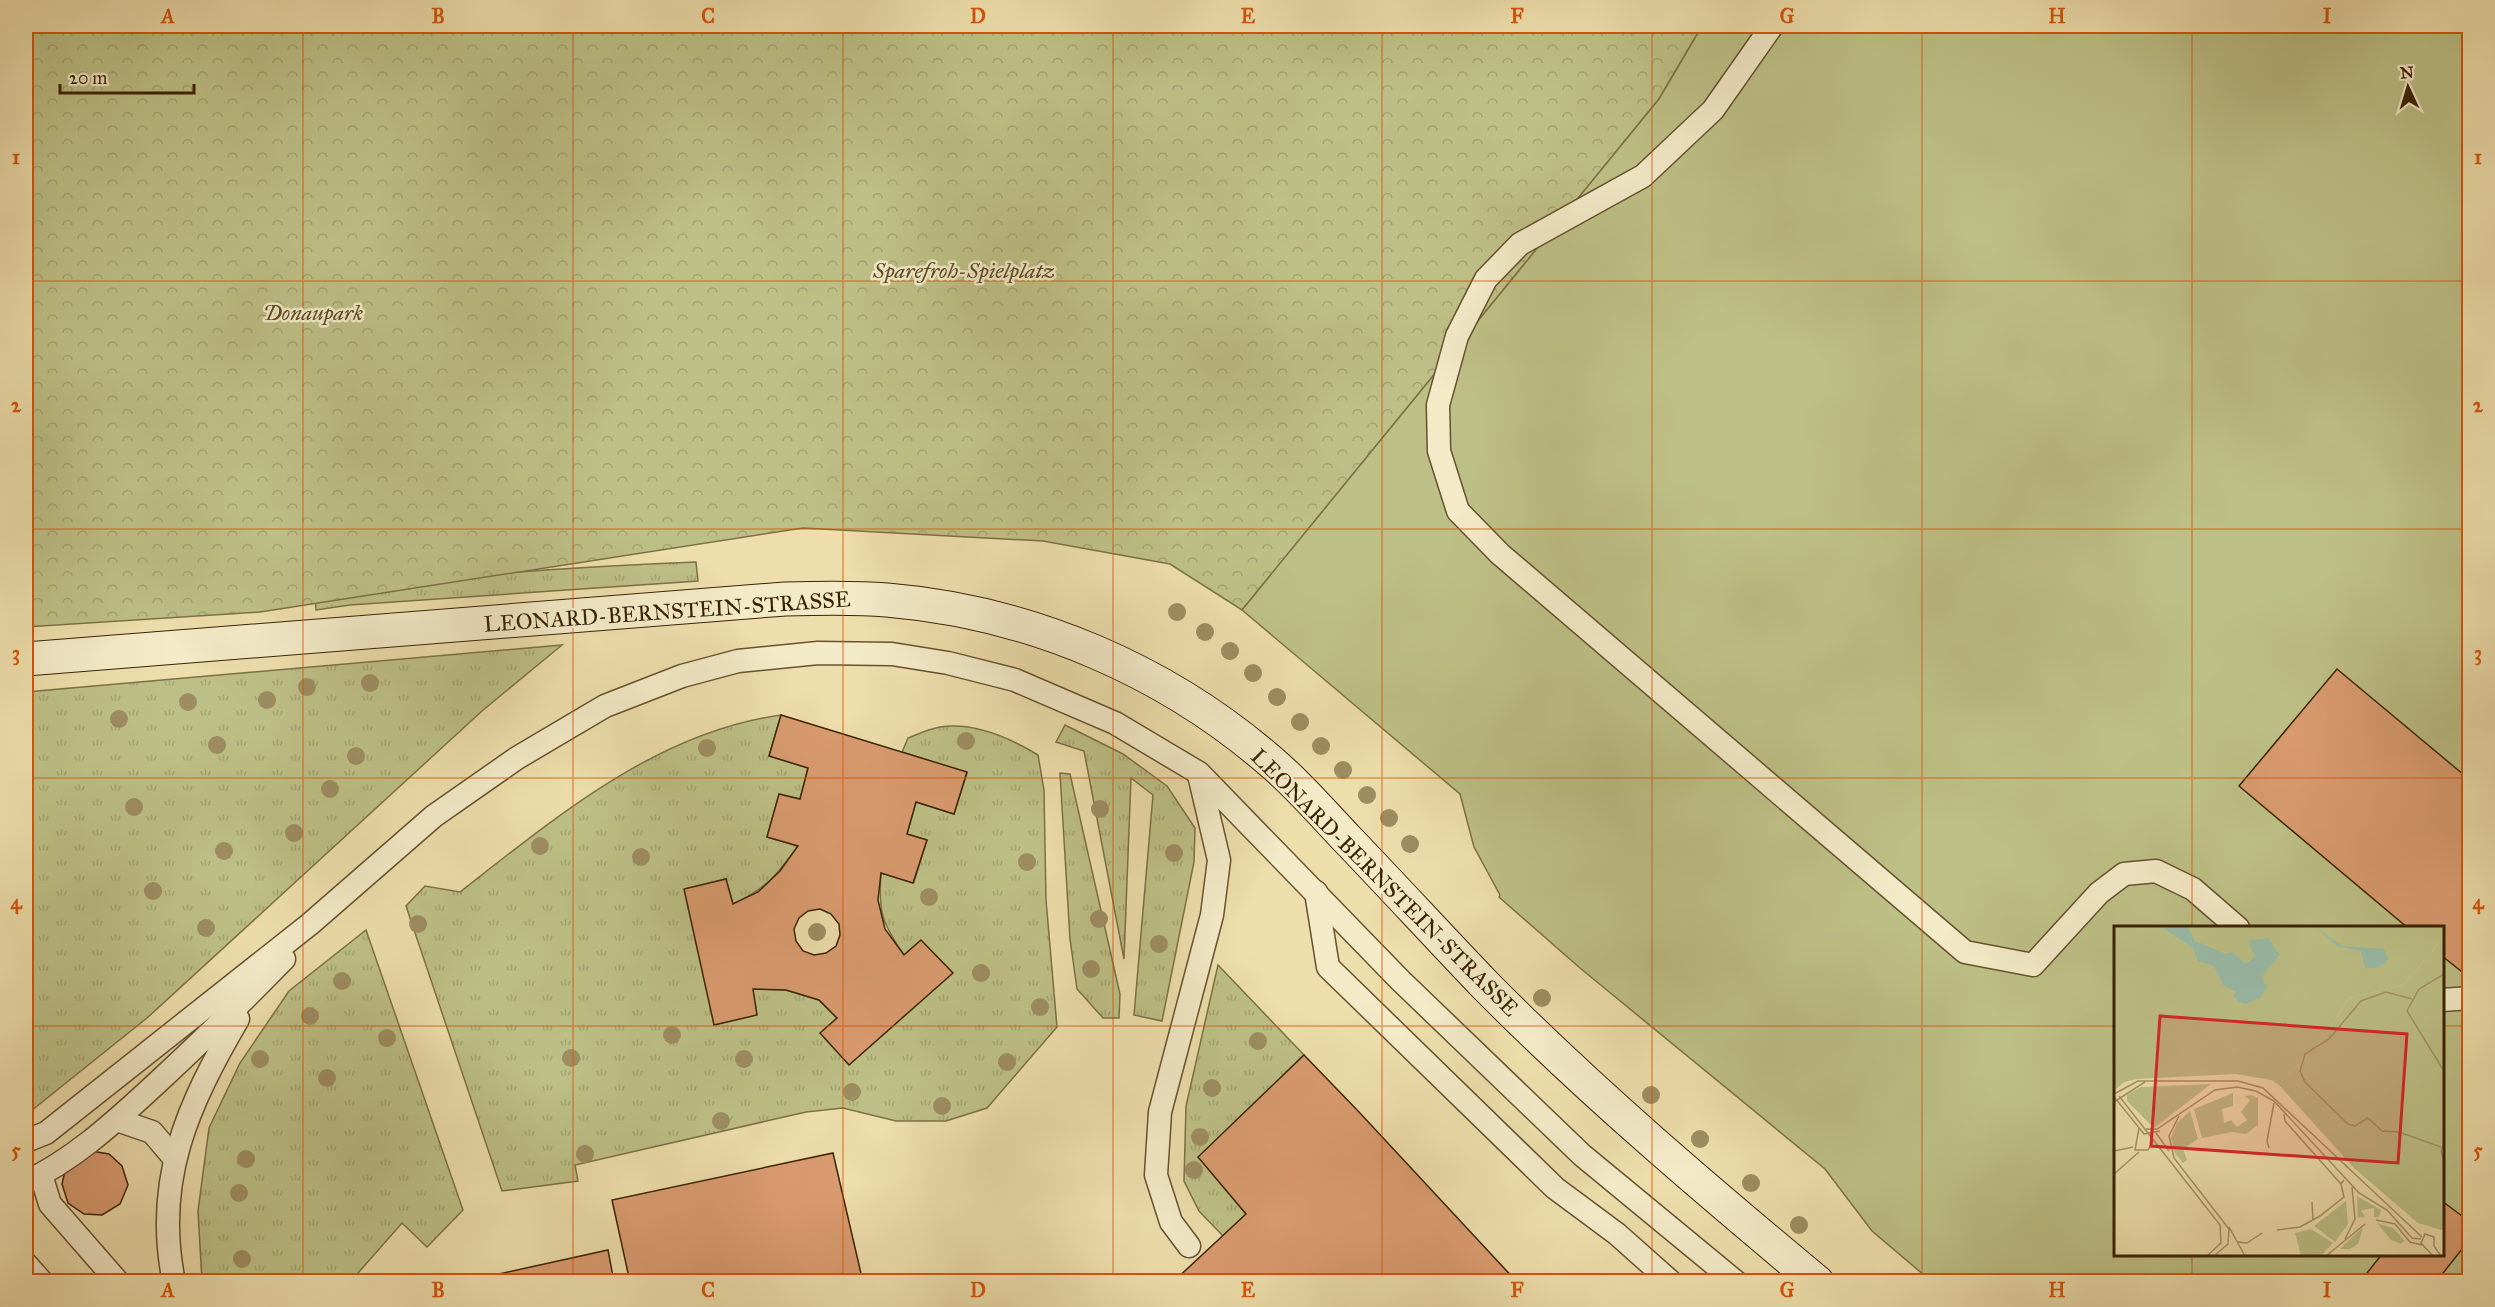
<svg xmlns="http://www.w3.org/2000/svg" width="2495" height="1307" viewBox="0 0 2495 1307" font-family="'IM FELL Great Primer',serif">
  <defs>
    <pattern id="grass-tufts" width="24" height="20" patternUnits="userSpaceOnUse" patternTransform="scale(1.5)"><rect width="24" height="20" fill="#bdc086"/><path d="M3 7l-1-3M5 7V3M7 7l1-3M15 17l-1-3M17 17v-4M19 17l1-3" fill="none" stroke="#a3a572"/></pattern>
    <pattern id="park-crowns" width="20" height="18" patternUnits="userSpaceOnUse" patternTransform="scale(1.5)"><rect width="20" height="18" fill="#bdc086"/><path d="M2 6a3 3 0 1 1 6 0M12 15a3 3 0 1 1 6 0" fill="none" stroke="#a3a572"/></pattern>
  </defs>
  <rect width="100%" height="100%" fill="#eddeab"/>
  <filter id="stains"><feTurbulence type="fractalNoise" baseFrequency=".00333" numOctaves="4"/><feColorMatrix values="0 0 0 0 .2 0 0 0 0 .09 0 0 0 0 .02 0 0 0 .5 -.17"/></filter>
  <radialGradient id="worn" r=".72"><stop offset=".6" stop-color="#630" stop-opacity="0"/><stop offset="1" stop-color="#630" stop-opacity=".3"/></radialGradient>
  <g fill="url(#grass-tufts)" stroke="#7c7146" stroke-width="1.5">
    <path d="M 696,562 L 698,581 L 350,605 L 316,610 L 315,593 C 441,576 568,567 696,562 Z"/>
    <path d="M 562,645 L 482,711 L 147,1018 L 26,1115 L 26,692 Z"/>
    <path d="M 781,715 L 769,756 L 808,768 L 800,799 L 779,795 L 767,837 L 798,846 C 776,876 767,888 733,904 L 726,879 L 685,889 L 753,989 L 786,990 L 819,1000 L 837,1018 L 821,1033 L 850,1064 L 921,940 L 904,955 C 882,923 878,912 881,873 L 914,882 L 927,840 L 907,834 L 916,802 L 954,814 L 967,773 L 902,752 L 908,738 C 918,734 929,729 940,727 C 974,722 1010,738 1038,755 L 1044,790 L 1046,900 L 1057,1027 L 987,1108 L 946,1121 L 896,1121 L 843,1108 L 806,1112 L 575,1165 L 578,1181 L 502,1191 L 406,906 L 425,886 L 460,892 C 556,817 657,732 781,715 Z"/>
    <path d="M 1065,725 L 1123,754 L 1167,786 L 1195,828 L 1194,862 L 1162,1021 L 1134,1015 L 1153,795 L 1131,778 L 1124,959 L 1084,751 L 1056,742 Z"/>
    <path d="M 1060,773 L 1070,774 L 1120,994 L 1119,1018 L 1103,1018 L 1077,989 L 1070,939 Z"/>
    <path d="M 366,930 L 463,1210 L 427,1247 L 402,1223 L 351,1281 L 202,1281 L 198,1211 L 209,1128 L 240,1063 L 289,991 Z"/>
    <path d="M 1218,965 L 1304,1055 L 1199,1157 L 1246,1214 L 1223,1236 L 1199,1211 L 1184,1181 L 1186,1106 Z"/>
  </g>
  <path fill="url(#park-crowns)" stroke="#7c7146" stroke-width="1.5" d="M 26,26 L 1702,26 L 1659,99 L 1242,610 L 1170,564 L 1043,541 L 803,528 L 260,612 L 26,627 Z"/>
  <path fill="#bdc086" stroke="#7c7146" stroke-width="1.5" fill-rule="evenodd" d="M 1702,26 L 2469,26 L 2469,1281 L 1931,1281 L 1872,1231 L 1825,1169 L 1580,968 L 1499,897 L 1500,895 L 1474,847 L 1460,794 L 1242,610 L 1659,99 ZM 2116,928 L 2442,928 L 2442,1254 L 2116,1254 Z"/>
  <g fill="#d99b6f" stroke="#3a2205" stroke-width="1.5" fill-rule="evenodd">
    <path d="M 2337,669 L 2470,780 L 2470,971 L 2466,975 L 2442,956 L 2442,928 L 2408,928 L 2239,786 Z"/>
    <path d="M 781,715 L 967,772 L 954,814 L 916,802 L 907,834 L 927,840 L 913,883 L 881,873 L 878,900 L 885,929 L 904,955 L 921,940 L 953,973 L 849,1065 L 820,1033 L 837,1018 L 819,1000 L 786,990 L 753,989 L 757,1015 L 714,1025 L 684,889 L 726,879 L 733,904 L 758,892 L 780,871 L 798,846 L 767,837 L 779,794 L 800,799 L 808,768 L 769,756 ZM 820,909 L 831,914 L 839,924 L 840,935 L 836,946 L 826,953 L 814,955 L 803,951 L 796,941 L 794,929 L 799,918 L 808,911 Z"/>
    <path d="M 1304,1055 L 1359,1112 L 1517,1282 L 1173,1282 L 1246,1214 L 1198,1157 Z"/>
    <path d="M 91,1151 L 109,1154 L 122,1166 L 128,1185 L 120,1204 L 102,1215 L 84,1214 L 68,1203 L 62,1184 L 65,1171 Z"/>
    <path d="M 833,1153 L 863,1282 L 630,1282 L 612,1200 Z"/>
    <path d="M 2442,1201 L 2470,1222 L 2470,1239 L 2436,1282 L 2360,1282 L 2382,1254 L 2442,1254 Z"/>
    <path d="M 608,1250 L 614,1282 L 476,1282 L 476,1279 Z"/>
  </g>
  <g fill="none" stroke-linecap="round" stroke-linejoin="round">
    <defs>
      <g id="lane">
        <path d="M 1772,26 L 1713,110 L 1643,176 L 1520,244 L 1486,279 L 1457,336 L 1438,405 L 1439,451 L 1458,511 L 1500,554 L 1965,952 L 2033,965 L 2099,893 L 2124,874 L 2156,871 L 2193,889 L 2238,928"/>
        <path d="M 1316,892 L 1328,967 L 1555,1188 L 1617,1234 L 1671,1282"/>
        <path d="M 2442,1000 L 2470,998"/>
        <path d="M 117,1120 L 152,1132 L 175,1159"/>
        <path d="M 26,1141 L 46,1133 L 310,924 L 434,816 L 517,758 L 605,706 L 682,676 L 738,661 L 818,653 L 892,654 L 948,663 L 1015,680 L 1115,723 L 1199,773 L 1400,980 L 1582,1155 L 1736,1282"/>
        <path d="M 41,1175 L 50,1204 L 118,1282"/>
        <path d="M 26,1182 C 71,1161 110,1126 146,1093 C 194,1049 239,1005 284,959"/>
        <path d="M 1189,1246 L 1171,1222 L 1156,1175 L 1160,1112 L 1212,915 L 1219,860 L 1199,775"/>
        <path d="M 26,1264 L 42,1282"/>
        <path d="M 174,1282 C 153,1180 188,1105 238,1019"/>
      </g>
      <path id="secondary" d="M 26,659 L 785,599 C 819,598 853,597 887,600 C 1031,612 1169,671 1277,767 C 1303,790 1325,816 1349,841 C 1395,889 1440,938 1486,986 C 1590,1091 1703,1187 1817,1282"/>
    </defs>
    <use href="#lane" stroke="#67512e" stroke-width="25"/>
    <use href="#secondary" stroke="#3a2205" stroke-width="35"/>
    <use href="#lane" stroke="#f3eac8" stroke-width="22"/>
    <use href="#secondary" stroke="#f3eac8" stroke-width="33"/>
  </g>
  <g fill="#9d8d61">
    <circle cx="1177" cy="612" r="9"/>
    <circle cx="1205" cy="632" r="9"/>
    <circle cx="1230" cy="651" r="9"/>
    <circle cx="1253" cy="673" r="9"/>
    <circle cx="370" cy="683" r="9"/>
    <circle cx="307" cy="687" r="9"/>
    <circle cx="1277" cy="697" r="9"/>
    <circle cx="267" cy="700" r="9"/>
    <circle cx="188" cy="702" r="9"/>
    <circle cx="119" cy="719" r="9"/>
    <circle cx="1300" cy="722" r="9"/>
    <circle cx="966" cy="741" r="9"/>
    <circle cx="217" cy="745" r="9"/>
    <circle cx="1321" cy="746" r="9"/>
    <circle cx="707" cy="748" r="9"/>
    <circle cx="356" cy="756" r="9"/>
    <circle cx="1343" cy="770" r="9"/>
    <circle cx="330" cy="789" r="9"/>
    <circle cx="1367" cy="795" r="9"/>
    <circle cx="134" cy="807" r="9"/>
    <circle cx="1100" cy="809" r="9"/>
    <circle cx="1389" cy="818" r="9"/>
    <circle cx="294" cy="833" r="9"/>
    <circle cx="1410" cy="844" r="9"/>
    <circle cx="540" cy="846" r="9"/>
    <circle cx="224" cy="851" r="9"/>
    <circle cx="1174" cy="853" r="9"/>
    <circle cx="641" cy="857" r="9"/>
    <circle cx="1027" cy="862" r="9"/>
    <circle cx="153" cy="891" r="9"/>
    <circle cx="929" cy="897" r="9"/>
    <circle cx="1099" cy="919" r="9"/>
    <circle cx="418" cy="924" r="9"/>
    <circle cx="206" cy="928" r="9"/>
    <circle cx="817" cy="932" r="9"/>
    <circle cx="1159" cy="944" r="9"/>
    <circle cx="1091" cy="969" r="9"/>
    <circle cx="981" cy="973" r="9"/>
    <circle cx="342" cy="981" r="9"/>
    <circle cx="1542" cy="998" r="9"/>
    <circle cx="1040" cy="1007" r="9"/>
    <circle cx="310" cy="1016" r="9"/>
    <circle cx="672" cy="1035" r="9"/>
    <circle cx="387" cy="1038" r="9"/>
    <circle cx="1258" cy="1041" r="9"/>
    <circle cx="571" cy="1058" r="9"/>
    <circle cx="260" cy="1059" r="9"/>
    <circle cx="744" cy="1059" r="9"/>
    <circle cx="1007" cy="1062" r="9"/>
    <circle cx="327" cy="1078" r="9"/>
    <circle cx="1212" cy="1088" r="9"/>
    <circle cx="852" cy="1092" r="9"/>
    <circle cx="1651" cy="1095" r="9"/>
    <circle cx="942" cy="1106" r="9"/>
    <circle cx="721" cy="1121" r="9"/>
    <circle cx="1200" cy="1137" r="9"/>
    <circle cx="1700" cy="1139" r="9"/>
    <circle cx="585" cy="1154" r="9"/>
    <circle cx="246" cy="1159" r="9"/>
    <circle cx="1194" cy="1170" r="9"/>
    <circle cx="1751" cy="1183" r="9"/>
    <circle cx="239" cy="1193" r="9"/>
    <circle cx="1799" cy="1225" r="9"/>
    <circle cx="242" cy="1259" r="9"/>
  </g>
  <path fill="none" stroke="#d7540b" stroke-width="1.5" stroke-opacity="0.55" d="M 303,26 L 303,1282M 573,26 L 573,1282M 843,26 L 843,1282M 1113,26 L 1113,1282M 1382,26 L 1382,1282M 1652,26 L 1652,1282M 1922,26 L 1922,1282M 2192,26 L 2192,928M 26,281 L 2470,281M 26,529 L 2470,529M 26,778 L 2470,778M 26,1026 L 2116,1026M 2442,1026 L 2470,1026M 2192,1254 L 2192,1282"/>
  <g text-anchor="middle" stroke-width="5" stroke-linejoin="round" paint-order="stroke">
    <g font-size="22" font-style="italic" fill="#5b4a25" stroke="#f3eac8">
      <text x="964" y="278">Sparefroh-Spielplatz</text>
      <text x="313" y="320">Donaupark</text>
    </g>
    <g font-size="22" fill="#3a2205" stroke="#f3eac8">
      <text transform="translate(667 611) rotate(-4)" y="8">LEONARD-BERNSTEIN-STRASSE</text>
      <text transform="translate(1385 882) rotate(45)" y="8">LEONARD-BERNSTEIN-STRASSE</text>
    </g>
  </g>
  <g transform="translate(2114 926)">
    <rect width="330" height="330" fill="#eddeab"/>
    <path d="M 97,158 L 40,202 L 13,175 L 13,169 L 27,161 ZM 119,167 L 119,180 L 108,183 L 110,197 L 117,194 L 123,201 L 133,194 L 127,186 L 136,174 L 131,170 L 137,169 L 144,172 L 144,199 L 132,208 L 118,206 L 88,212 L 80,183 ZM 76,185 L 84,213 L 69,223 L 73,234 L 69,237 L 61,227 L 57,212 L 63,197 ZM 243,270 L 267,284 L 265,291 L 260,291 L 260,282 L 247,284 L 251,291 L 244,292 ZM 232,275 L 234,298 L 221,316 L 200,300 ZM 263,297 L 279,302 L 291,315 L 287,318 L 277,314 ZM 249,301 L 244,318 L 236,323 L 226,323 ZM 197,303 L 219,317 L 207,330 L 187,330 L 181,307 Z" fill="#bdc086"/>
    <path d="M 0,0 L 330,0 L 330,12 L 289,59 L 235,72 L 210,112 L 165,159 L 158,154 L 122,148 L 23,153 L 10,156 L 0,165 Z" fill="#bdc086"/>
    <path d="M 152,0 L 199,0 L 208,8 L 190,37 Z" fill="#bdc086"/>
    <path d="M 330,12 L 330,302 L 327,304 L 304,297 L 240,242 L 165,159 L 210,112 L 235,72 L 289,59 Z" fill="#bdc086"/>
    <path d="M 73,0 L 81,15 L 112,28 L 119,26 L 132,38 L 141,30 L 134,15 L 154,12 L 166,29 L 149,49 L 150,58 L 154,59 L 146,72 L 131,78 L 124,75 L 119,70 L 122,66 L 109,59 L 100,40 L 84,35 L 79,22 L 49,2 ZM 201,0 L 228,20 L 270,23 L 274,34 L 264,42 L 251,42 L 247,25 L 223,20 Z" fill="#99bca9"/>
    <path fill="none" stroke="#a59369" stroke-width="1.5" d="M 330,48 L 305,63 L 293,85 L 330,145M 298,73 L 272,66 L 247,75 L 215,113 L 191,128 L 186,145 L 191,156 L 234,198 L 241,200 L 254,192 L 268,205 L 285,206 L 327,221M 0,168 L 24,155 L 124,155 L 149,162 L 308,311M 5,170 L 106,299 L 107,317 L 93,330M 1,172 L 30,208 L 46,205M 0,176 L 31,156M 170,188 L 171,195 L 227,258 L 230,254M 65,190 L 55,210 L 60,232 L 115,303 L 114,318 L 100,330M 25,202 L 21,224 L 34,224 L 39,215M 32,203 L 43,203 L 101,164 L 123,161 L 142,165 L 160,175 L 245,267 L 273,284 L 298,312 L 307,313M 42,207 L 55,225M 330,217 L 327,225 L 330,235M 155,222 L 153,215 L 160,177M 0,225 L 19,221M 0,248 L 25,226M 198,276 L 199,294M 262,294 L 281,298 L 296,316 L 308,319M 115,301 L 131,330M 163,304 L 186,301 L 206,290 L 230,271 L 227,258M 231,313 L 241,293 L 238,261M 124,316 L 133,317 L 148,307M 212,330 L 251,298M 319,330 L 307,317 L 311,308 L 320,311 L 320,320 L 327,330"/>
    <path fill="#d62828" fill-opacity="0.15" stroke="#d62828" stroke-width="3" d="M 46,90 L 293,108 L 284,237 L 37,220 Z"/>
    <rect width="330" height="330" fill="none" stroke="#3a2205" stroke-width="3"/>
  </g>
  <rect width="2495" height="1307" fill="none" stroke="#eddeab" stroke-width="66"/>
  <g transform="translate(2408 87) rotate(356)" stroke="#f3eac8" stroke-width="4.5" paint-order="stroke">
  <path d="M0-4.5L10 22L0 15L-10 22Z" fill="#3a2205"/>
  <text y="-9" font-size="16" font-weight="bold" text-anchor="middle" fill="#3a2205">N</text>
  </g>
  <path d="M60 84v9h134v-9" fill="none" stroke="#3a2205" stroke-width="3"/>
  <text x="69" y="84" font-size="18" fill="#3a2205" stroke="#f3eac8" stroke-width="4.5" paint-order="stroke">20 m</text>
  <rect x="33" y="33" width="2429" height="1241" fill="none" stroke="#d7540b" stroke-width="2"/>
  <g font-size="20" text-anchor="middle" font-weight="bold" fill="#d7540b">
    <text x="168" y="23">A</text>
    <text x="438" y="23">B</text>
    <text x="708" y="23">C</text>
    <text x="978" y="23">D</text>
    <text x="1248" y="23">E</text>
    <text x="1517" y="23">F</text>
    <text x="1787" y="23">G</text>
    <text x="2057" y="23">H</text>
    <text x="2327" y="23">I</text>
    <text x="16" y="164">1</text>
    <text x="2478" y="164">1</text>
    <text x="16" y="412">2</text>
    <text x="2478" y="412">2</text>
    <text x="16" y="660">3</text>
    <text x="2478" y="660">3</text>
    <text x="16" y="909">4</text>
    <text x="2478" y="909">4</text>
    <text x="16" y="1157">5</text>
    <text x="2478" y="1157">5</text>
    <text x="168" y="1297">A</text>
    <text x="438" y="1297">B</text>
    <text x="708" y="1297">C</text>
    <text x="978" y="1297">D</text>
    <text x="1248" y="1297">E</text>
    <text x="1517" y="1297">F</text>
    <text x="1787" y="1297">G</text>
    <text x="2057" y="1297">H</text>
    <text x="2327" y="1297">I</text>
  </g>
  <rect width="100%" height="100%" filter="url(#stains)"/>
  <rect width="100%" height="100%" fill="url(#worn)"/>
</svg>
